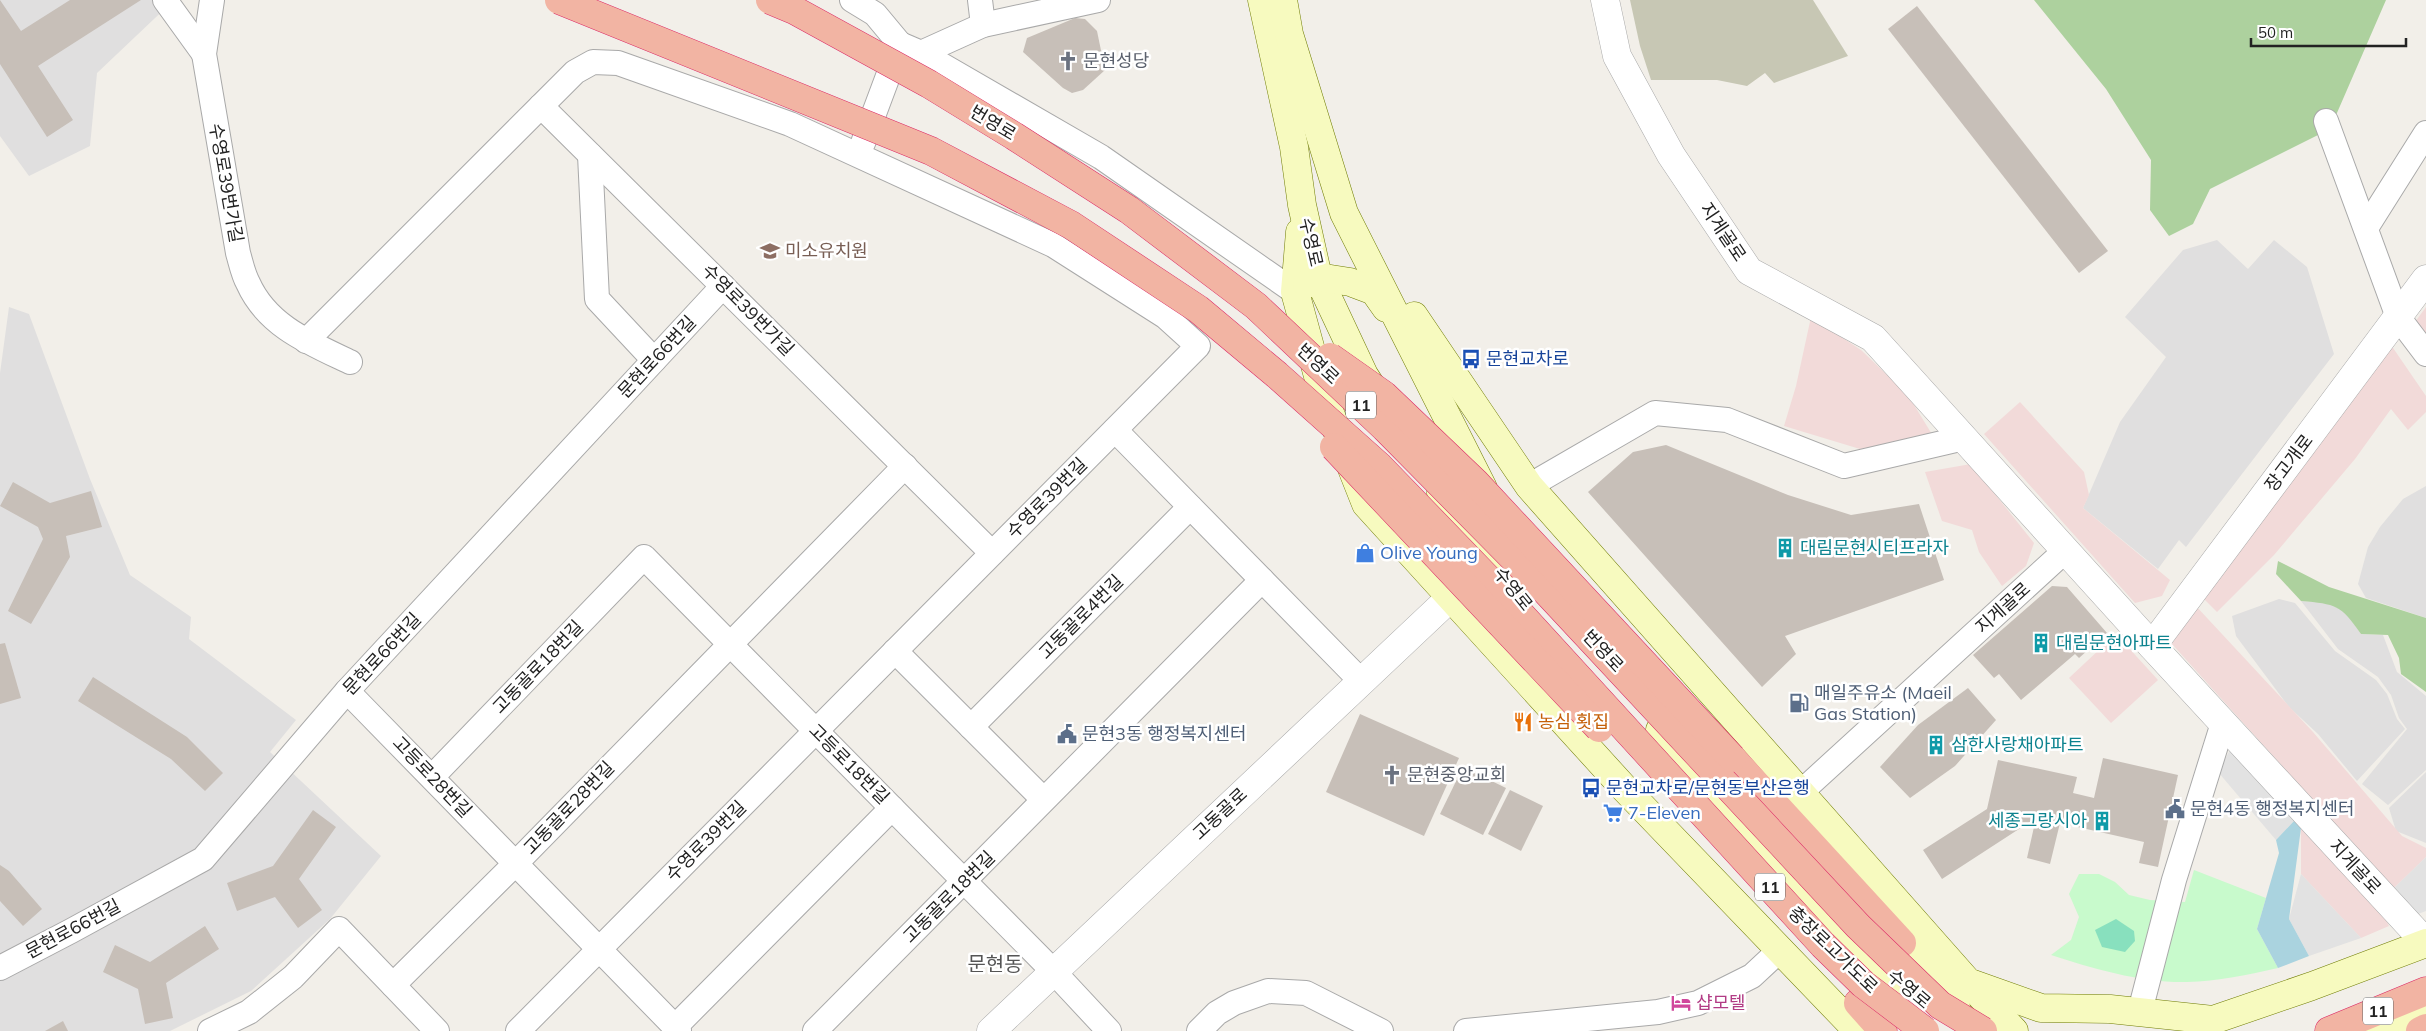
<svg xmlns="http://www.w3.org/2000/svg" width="2426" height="1031" viewBox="0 0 2426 1031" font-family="Mulish,'Noto Sans KR',sans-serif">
  <rect width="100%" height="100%" fill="#f2efe9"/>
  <g fill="#e0dfdf">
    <path d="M 0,0 L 174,0 L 97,73 L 90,146 L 29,176 L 0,136 Z"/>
    <path d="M 2217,240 L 2248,269 L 2274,240 L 2307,267 L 2334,354 L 2186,547 L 2179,540 L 2158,569 L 2083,508 L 2120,422 L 2166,357 L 2125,317 L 2183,250 Z"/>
    <path d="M 9,307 L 29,314 L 90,479 L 130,575 L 191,617 L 189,639 L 296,720 L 270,752 L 381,856 L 330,919 L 251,991 L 170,1031 L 0,1031 L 0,373 Z"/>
    <path d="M 2426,486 L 2426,618 L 2366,598 L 2358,584 L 2368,547 L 2380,527 L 2403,499 Z"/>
    <path d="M 2279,599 L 2295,603 L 2335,651 L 2376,680 L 2387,694 L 2397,719 L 2405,729 L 2357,781 L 2318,734 L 2289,707 L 2236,636 L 2232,616 Z"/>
    <path d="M 2301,601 L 2330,603 L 2347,614 L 2361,634 L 2383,635 L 2397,672 L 2426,696 L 2426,770 L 2388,805 L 2362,784 L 2407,729 L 2399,718 L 2391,695 L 2378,677 L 2338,649 Z"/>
    <path d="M 2426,772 L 2426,843 L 2396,831 L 2389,808 Z"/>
  </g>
  <g fill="#f2dad9">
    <path d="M 2426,307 L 2426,338 L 2415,322 Z"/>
    <path d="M 1811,317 L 1861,350 L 1908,395 L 1933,436 L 1905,444 L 1860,449 L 1784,426 L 1796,386 Z"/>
    <path d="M 2391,345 L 2426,396 L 2426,412 L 2408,430 L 2391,409 L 2355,459 L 2274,555 L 2217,612 L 2199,594 Z"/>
    <path d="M 2020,402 L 2084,472 L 2089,495 L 2083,508 L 2170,580 L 2162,596 L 2135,603 L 1984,434 Z"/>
    <path d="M 1971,464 L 2034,543 L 2026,566 L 2002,586 L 1979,552 L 1972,530 L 1942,521 L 1925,472 Z"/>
    <path d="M 2195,605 L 2313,732 L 2402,836 L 2426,848 L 2426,857 L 2393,889 L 2172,644 Z"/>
    <path d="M 2116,634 L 2158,680 L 2111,723 L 2069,678 Z"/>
    <path d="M 2301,828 L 2375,897 L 2389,926 L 2361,938 L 2301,874 Z"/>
  </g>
  <path fill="#c7c7b4" d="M 1630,0 L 1813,0 L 1848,56 L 1774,83 L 1765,73 L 1747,86 L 1717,80 L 1651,80 L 1640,46 Z"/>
  <g fill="#add19e">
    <path d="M 2034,0 L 2386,0 L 2330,129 L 2210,189 L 2193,224 L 2169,236 L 2150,210 L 2151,160 L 2106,89 Z"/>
    <path d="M 2278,561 L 2329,587 L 2426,618 L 2426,692 L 2401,674 L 2399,658 L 2388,635 L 2361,634 C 2341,605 2336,604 2301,601 L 2276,574 Z"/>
  </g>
  <path fill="#c8facc" d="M 2194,870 L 2266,898 L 2257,929 L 2278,968 C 2248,975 2218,981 2187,982 C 2142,983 2094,969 2051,955 L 2071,940 L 2079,917 L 2069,894 L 2079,874 L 2099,874 L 2115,882 L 2129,895 L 2150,900 L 2185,902 Z"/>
  <path fill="#88e0be" d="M 2116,919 L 2134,931 L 2135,941 L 2125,952 L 2102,947 L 2095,930 Z"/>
  <g fill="#e2e2e2">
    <path d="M 2230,750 L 2294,821 L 2276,840 L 2218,772 Z"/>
    <path d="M 2426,857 L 2426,911 L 2418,914 L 2393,889 Z"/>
    <path d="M 2301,874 L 2361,938 L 2309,956 L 2289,919 Z"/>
  </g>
  <path fill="#aad3df" d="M 2294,821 L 2301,828 L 2289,919 L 2309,956 L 2278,968 L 2257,929 L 2279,853 L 2276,840 Z"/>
  <g fill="#c7bfb8">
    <path d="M 0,0 L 21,31 L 70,0 L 141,0 L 38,66 L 73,120 L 47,137 L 0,64 Z"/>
    <path d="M 1917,6 L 2108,251 L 2079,273 L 1888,29 Z"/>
    <path d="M 1075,18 L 1085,19 L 1097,31 L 1105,70 L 1083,90 L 1072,93 L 1063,88 L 1023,52 L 1027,38 Z"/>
    <path d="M 1666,445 L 1788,495 L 1851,515 L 1919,504 L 1944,580 L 1785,636 L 1796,654 L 1762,687 L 1588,492 L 1633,452 Z"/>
    <path d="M 13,482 L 50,503 L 91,491 L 102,527 L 66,536 L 70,557 L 31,624 L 8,611 L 43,539 L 38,527 L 0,506 Z"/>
    <path d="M 2052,586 L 2067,587 L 2107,633 L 2079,658 L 2075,654 L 2021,700 L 1999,674 L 1994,678 L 1973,655 Z"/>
    <path d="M 5,643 L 21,698 L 0,704 L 0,644 Z"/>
    <path d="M 93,677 L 187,737 L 223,773 L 205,791 L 171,759 L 78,701 Z"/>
    <path d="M 1968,688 L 1996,720 L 1955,766 L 1910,798 L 1880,767 L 1918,725 Z"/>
    <path d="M 1360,714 L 1459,758 L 1424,836 L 1326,792 Z"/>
    <path d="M 2103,758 L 2178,775 L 2158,867 L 2139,863 L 2144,842 L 2060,823 L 2050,864 L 2027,858 L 2036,818 L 1942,879 L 1923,850 L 1987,809 L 1998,760 L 2077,777 L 2073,793 L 2094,798 Z"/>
    <path d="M 1463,767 L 1506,788 L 1483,835 L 1440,814 Z"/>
    <path d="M 1510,790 L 1543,806 L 1521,851 L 1488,834 Z"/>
    <path d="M 313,810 L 336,827 L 299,879 L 322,910 L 298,928 L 275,897 L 237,911 L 227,883 L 273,866 Z"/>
    <path d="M 0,865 L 9,871 L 42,909 L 23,926 L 0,901 Z"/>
    <path d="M 205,926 L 219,949 L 166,983 L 173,1018 L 145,1024 L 138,989 L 103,972 L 115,945 L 150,962 Z"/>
    <path d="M 63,1021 L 68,1031 L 45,1031 Z"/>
  </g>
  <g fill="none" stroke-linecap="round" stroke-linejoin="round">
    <defs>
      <g id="minor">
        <path d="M 165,0 L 204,54"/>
        <path d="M 212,0 L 204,54 L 238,253 C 241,263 243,274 248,283 C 267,326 310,343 350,362"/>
        <path d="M 852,0 L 875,14 L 900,44"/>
        <path d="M 980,0 L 983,25"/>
        <path d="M 921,53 L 983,25 L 1098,0"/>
        <path d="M 541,106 L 992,553"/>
        <path d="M 2326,121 L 2398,317 L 2426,354"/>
        <path d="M 863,143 L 900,44 L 921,53 L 1101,157 L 1295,292"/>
        <path d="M 590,155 L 597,299 L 654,360"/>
        <path d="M 2366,228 L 2426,133"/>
        <path d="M 306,341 L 575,72 L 593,62 L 618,63 L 790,124 L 1053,245 L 1166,317 L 1198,346 L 518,1031"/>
        <path d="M 1115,430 L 1361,681"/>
        <path d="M 1529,486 L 1655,413 L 1727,420 L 1844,466 L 1964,438"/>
        <path d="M 895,651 L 1043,799"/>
        <path d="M 347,691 L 679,1031"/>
        <path d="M 971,727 L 1190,507"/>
        <path d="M 432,777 L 644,557 L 1054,972 L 1109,1031"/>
        <path d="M 1800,793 L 2066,550"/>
        <path d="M 0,968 L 71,931 L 203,859 L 347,691 L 723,286"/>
        <path d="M 393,985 L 516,863 L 905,466"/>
        <path d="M 2140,1011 L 2174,880 L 2223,723"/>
        <path d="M 675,1027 L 892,808"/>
        <path d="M 210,1031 L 249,1012 L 293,977 L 339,929 L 437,1031"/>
        <path d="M 815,1031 L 1262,580"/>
        <path d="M 1199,1031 L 1217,1013 L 1234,1003 L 1268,991 L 1306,993 L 1381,1031"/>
        <path d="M 1466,1031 L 1658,1012 L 1698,1003 L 1752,976 L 1781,949"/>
      </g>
      <g id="tertiary">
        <path d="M 1605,0 L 1617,56 L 1671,155 L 1749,271 L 1873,338 L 2152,646 L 2426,943"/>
        <path d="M 2152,646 L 2426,279"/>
        <path d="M 991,1031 L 1450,598"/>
      </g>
      <g id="secondary">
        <path d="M 1262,0 L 1294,147 L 1302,205 L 1318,277 L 1364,375 L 1375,392"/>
        <path d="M 1283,0 L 1289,34 L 1344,213 L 1483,488"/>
        <path d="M 1300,232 L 1295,292 L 1324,398 L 1366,504 L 1625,789 L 1858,1031"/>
        <path d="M 1307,284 L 1318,277 L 1350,282 L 1374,291 L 1386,308"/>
        <path d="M 1414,316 L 1529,486 L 1968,982 L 2014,1031"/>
        <path d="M 1441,493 L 1468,535 L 1510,587"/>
        <path d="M 1660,730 L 1687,763 L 1835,927 L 1898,980"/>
        <path d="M 1902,943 L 1956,1007"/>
        <path d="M 1973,984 L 2041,1008 L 2110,1009 L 2213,1020 L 2312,986 L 2426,943"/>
        <path d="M 2370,1031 L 2426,1008"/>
      </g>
      <g id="trunk">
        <path d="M 1732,758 L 1902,943"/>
        <path d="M 1858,1003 L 1883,1031"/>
        <path d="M 2329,1031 L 2426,991"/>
        <path d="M 2420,1031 L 2426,1028"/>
      </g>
    </defs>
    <use href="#minor" stroke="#a9a9a9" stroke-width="26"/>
    <use href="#tertiary" stroke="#a9a9a9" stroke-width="29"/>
    <use href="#secondary" stroke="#707d05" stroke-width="29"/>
    <use href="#trunk" stroke="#dc2a67" stroke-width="29"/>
    <use href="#minor" stroke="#fff" stroke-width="24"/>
    <use href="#tertiary" stroke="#fff" stroke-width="28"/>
    <use href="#secondary" stroke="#f7fabf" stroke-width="28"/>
    <use href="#trunk" stroke="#f2b4a3" stroke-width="28"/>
    <defs>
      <g id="trunk-bridge">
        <path d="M 559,0 L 931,151 L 1071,225 L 1198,309 L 1277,375 L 1379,466 L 1493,584 L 1823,945 L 1863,984 L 1925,1031"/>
        <path d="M 770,0 L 794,10 L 929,84 L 1014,136 L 1129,210 L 1256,306 L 1385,428 L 1542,587 L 1858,926 L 1940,1005 L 1983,1031"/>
        <path d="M 1330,357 L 1384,395 L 1475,482 L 1732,758"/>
        <path d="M 1334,447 L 1599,728"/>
      </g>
    </defs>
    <use href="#trunk-bridge" stroke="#dc2a67" stroke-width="29" stroke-linecap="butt"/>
    <use href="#trunk-bridge" stroke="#f2b4a3" stroke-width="28"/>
  </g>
  <defs>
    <symbol id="church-bare" viewBox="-9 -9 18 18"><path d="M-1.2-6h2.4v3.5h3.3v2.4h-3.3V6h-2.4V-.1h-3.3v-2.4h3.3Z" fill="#6b7280" stroke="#fff" stroke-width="2.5" paint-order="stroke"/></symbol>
    <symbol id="school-bare" viewBox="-9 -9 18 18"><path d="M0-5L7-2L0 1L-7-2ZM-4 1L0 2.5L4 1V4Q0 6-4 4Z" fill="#8d6e63" stroke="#fff" stroke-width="2.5" paint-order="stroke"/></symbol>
    <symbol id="bus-bare" viewBox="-9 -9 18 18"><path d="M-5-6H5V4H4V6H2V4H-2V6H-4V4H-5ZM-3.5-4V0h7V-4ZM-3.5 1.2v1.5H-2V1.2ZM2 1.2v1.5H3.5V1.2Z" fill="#1a4fb4" stroke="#fff" stroke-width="2.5" paint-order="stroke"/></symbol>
    <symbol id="building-bare" viewBox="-9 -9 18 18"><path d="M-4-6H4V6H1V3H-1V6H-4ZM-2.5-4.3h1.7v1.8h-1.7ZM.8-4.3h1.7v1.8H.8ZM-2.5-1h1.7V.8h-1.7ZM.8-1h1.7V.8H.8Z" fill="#0f9aa8" stroke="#fff" stroke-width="2.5" paint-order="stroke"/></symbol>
    <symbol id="shop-bare" viewBox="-9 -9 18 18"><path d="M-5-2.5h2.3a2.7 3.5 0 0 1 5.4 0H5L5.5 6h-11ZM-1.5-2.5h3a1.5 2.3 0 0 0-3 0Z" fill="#3f7fe0" stroke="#fff" stroke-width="2.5" paint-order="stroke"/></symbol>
    <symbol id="fuel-bare" viewBox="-9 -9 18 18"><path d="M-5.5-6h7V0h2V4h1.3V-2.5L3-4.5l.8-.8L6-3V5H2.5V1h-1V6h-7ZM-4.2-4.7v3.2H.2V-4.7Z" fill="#5c6f8a" stroke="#fff" stroke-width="2.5" paint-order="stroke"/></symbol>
    <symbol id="restaurant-bare" viewBox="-9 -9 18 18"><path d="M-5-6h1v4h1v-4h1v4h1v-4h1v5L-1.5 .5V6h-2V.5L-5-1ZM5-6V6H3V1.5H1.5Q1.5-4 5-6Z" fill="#e8710a" stroke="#fff" stroke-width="2.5" paint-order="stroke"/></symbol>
    <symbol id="civic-bare" viewBox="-9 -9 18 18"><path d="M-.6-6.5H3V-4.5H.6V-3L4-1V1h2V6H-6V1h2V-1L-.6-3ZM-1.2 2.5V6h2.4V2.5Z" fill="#5c6f8a" stroke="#fff" stroke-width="2.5" paint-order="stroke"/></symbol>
    <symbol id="supermarket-bare" viewBox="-9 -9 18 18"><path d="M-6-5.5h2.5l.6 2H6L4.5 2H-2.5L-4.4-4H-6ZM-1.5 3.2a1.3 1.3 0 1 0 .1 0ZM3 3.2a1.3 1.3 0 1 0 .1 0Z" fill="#3f7fe0" stroke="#fff" stroke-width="2.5" paint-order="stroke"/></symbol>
    <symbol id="hotel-bare" viewBox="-9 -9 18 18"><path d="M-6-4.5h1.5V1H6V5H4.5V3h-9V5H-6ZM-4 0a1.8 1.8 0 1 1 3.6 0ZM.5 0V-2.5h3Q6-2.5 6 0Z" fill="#d1479c" stroke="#fff" stroke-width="2.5" paint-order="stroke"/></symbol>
  </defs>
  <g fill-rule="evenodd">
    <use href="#church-bare" x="1054" y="47" width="28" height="28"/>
    <use href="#school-bare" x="756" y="237" width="28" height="28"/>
    <use href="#bus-bare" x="1457" y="345" width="28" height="28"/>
    <use href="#building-bare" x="1771" y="534" width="28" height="28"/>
    <use href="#shop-bare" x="1351" y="539" width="28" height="28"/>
    <use href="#building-bare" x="2027" y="629" width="28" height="28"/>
    <use href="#fuel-bare" x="1785" y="689" width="28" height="28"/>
    <use href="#restaurant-bare" x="1509" y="708" width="28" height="28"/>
    <use href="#civic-bare" x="1053" y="720" width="28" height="28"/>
    <use href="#building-bare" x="1922" y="731" width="28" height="28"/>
    <use href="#church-bare" x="1378" y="761" width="28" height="28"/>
    <use href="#bus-bare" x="1577" y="774" width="28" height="28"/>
    <use href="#civic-bare" x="2161" y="795" width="28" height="28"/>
    <use href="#supermarket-bare" x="1599" y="799" width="28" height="28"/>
    <use href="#building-bare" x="2088" y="807" width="28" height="28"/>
    <use href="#hotel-bare" x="1667" y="989" width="28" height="28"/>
  </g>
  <g text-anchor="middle" stroke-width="5" stroke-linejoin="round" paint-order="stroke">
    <g fill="#fff" stroke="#646464" stroke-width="1">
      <rect x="1346" y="391.5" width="30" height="27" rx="4"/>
      <rect x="1755" y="873.5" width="30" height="27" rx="4"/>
      <rect x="2363" y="997.5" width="30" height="27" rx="4"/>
    </g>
    <g font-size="16" font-weight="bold" fill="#222">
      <text x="1361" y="411">11</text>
      <text x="1770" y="893">11</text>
      <text x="2378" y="1017">11</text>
    </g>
    <g font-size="18" fill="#5b616d" stroke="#fff" text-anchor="start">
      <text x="1083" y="67">문현성당</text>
      <text x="1407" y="781">문현중앙교회</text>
    </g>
    <g font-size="18" fill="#222" stroke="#fff">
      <text transform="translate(993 123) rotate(31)" y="6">번영로</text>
      <text transform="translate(226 183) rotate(80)" y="6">수영로39번가길</text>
      <text transform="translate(1723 232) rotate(56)" y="6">지게골로</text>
      <text transform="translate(1311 242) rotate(77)" y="6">수영로</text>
      <text transform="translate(748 310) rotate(45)" y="6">수영로39번가길</text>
      <text transform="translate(657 357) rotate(-47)" y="6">문현로66번길</text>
      <text transform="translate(1318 364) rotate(43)" y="6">번영로</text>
      <text transform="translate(2289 463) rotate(-53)" y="6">장고개로</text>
      <text transform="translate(1047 498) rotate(-45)" y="6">수영로39번길</text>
      <text transform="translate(1513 589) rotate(51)" y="6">수영로</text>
      <text transform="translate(2003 608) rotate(-42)" y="6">지게골로</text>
      <text transform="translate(1081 617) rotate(-45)" y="6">고동골로4번길</text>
      <text transform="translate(1603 651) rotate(47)" y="6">번영로</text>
      <text transform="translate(382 654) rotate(-47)" y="6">문현로66번길</text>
      <text transform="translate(538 667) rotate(-46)" y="6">고동골로18번길</text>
      <text transform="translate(849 764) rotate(45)" y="6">고등로18번길</text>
      <text transform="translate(432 777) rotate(46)" y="6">고등로28번길</text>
      <text transform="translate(569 808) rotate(-46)" y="6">고동골로28번길</text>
      <text transform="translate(1220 814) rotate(-43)" y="6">고동골로</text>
      <text transform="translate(706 841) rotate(-45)" y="6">수영로39번길</text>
      <text transform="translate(2355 867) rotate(47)" y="6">지게골로</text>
      <text transform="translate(949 897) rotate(-45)" y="6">고동골로18번길</text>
      <text transform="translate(73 929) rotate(-28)" y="6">문현로66번길</text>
      <text transform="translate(1833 950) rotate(44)" y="6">충장로고가도로</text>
      <text transform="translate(1909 989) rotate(40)" y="6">수영로</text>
    </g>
    <g font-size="18" fill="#785e54" stroke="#fff" text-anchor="start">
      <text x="785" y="257">미소유치원</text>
    </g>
    <g font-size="18" fill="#164399" stroke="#fff" text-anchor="start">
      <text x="1486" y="365">문현교차로</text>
      <text x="1606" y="794">문현교차로/문현동부산은행</text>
    </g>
    <g font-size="18" fill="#0d838f" stroke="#fff" text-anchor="start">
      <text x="1800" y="554">대림문현시티프라자</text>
      <text x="2056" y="649">대림문현아파트</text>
      <text x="1951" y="751">삼한사랑채아파트</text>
      <text x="2087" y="827" text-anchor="end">세종그랑시아</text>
    </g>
    <g font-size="18" fill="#366cbe" stroke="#fff" text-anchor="start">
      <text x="1380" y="559">Olive Young</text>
      <text x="1628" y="819">7-Eleven</text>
    </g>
    <g font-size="18" fill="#4e5e75" stroke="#fff" text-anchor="start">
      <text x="1814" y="699">매일주유소 (Maeil<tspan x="1814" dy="21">Gas Station)</tspan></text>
      <text x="1082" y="740">문현3동 행정복지센터</text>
      <text x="2190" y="815">문현4동 행정복지센터</text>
    </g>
    <g font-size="18" fill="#c56008" stroke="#fff" text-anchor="start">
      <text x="1538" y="728">농심 횟집</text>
    </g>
    <g font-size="18" fill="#b23c85" stroke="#fff" text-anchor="start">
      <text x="1696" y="1009">샵모텔</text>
    </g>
    <g font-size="20" fill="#555" stroke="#fff">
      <text x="995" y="971">문현동</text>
    </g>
  </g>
  <path d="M2251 38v8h155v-8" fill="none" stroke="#222222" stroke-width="2.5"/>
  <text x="2258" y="38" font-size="15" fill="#222222" stroke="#ffffff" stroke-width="4" paint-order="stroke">50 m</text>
</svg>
